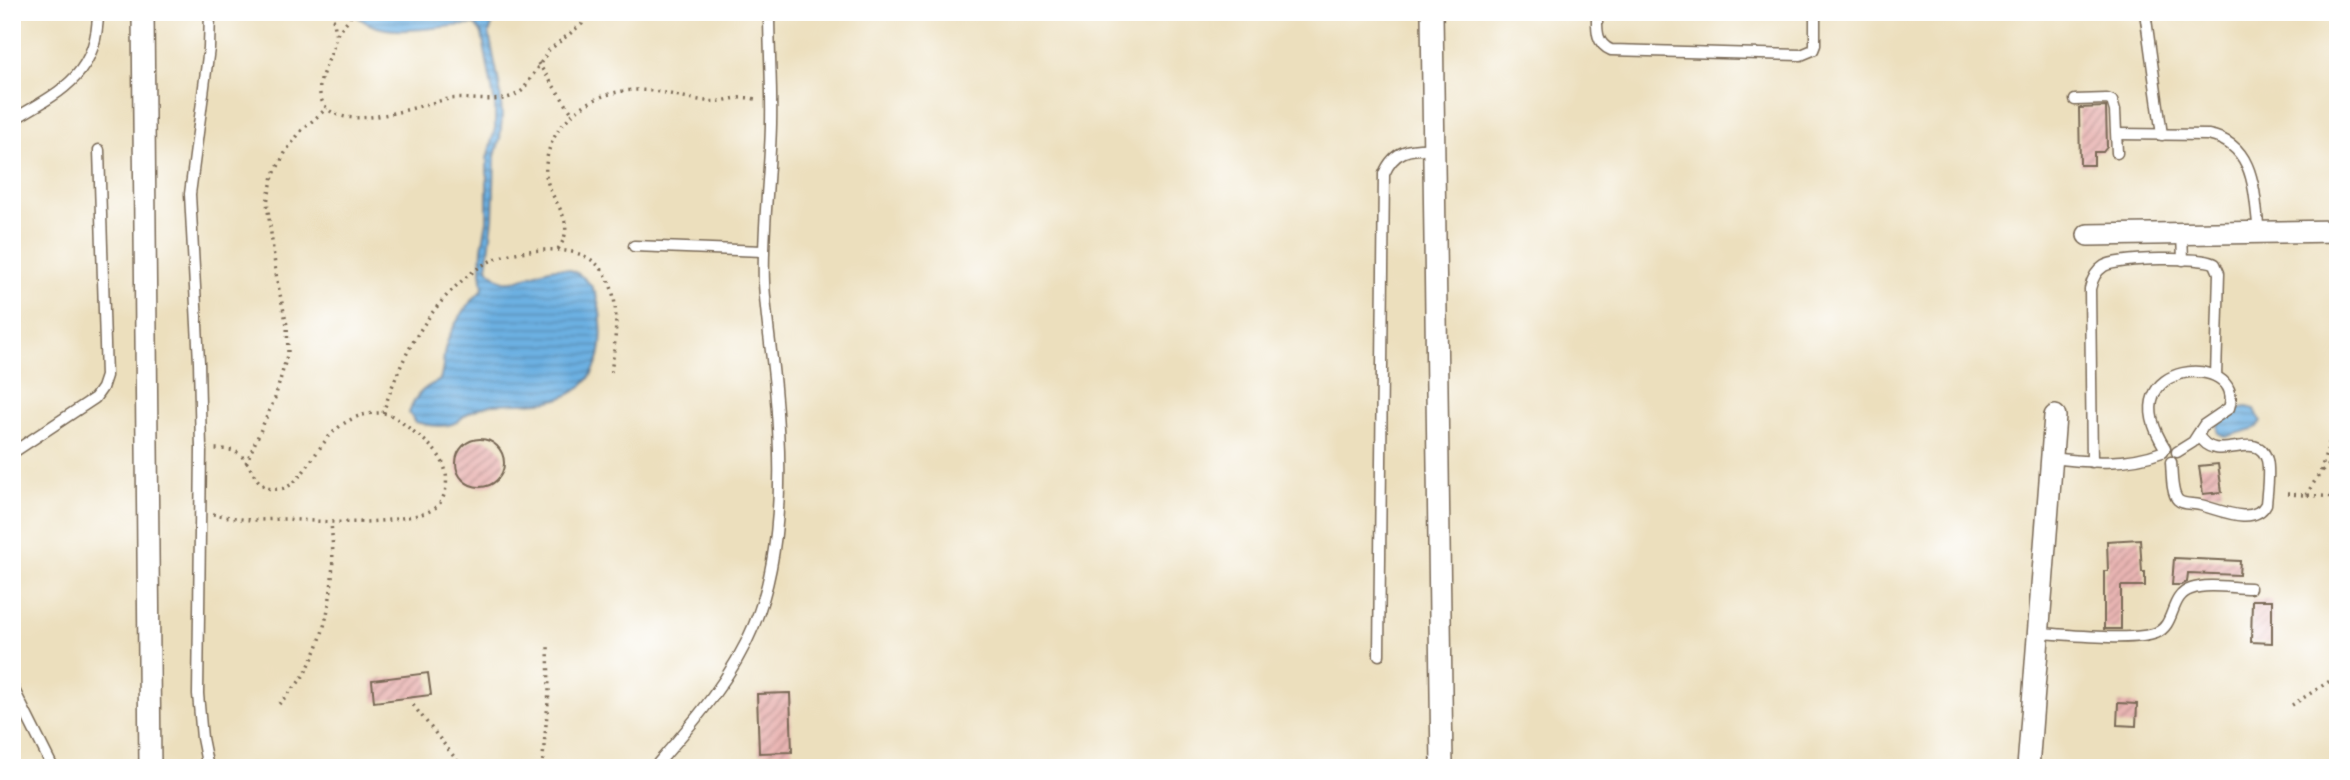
<svg xmlns="http://www.w3.org/2000/svg" width="2350" height="780" viewBox="0 0 2350 780" font-family="Caveat,sans-serif">
  <defs>
    <pattern id="water-rules" width="6" height="5" patternUnits="userSpaceOnUse" patternTransform="scale(1.75)"><rect width="6" height="5" fill="#6cb0e2"/><path d="M0 2.5h6" fill="none" stroke="#5a8fb7"/></pattern>
    <pattern id="building-hatch" width="6" height="6" patternUnits="userSpaceOnUse" patternTransform="scale(1.75)"><rect width="6" height="6" fill="#e9b5b3"/><path d="M-1 1l2-2M0 6l6-6M5 7l2-2" fill="none" stroke="#be9391"/></pattern>
  </defs>
  <rect width="100%" height="100%" fill="#fff"/>
  <filter id="ink" filterUnits="userSpaceOnUse"><feTurbulence type="fractalNoise" baseFrequency=".0143" numOctaves="2"/><feDisplacementMap in="SourceGraphic" scale="14" xChannelSelector="R" yChannelSelector="G"/><feConvolveMatrix kernelMatrix="1 2 1 2 8 2 1 2 1" color-interpolation-filters="sRGB"/></filter>
  <filter id="wash" filterUnits="userSpaceOnUse"><feTurbulence type="fractalNoise" baseFrequency=".00686" numOctaves="4" result="noise"/><feDisplacementMap in="SourceGraphic" scale="28" xChannelSelector="R" yChannelSelector="G"/><feGaussianBlur stdDeviation="1.57" result="paint"/><feColorMatrix in="noise" values="0 0 0 0 0 0 0 0 0 0 0 0 0 0 0 0 0 1.4 0 .05"/><feComposite in="paint" operator="in"/></filter>
  <g filter="url(#wash)">
    <rect width="100%" height="100%" fill="#ecdfbd"/>
    <g fill="url(#water-rules)" stroke="#546d80" stroke-width="2">
      <path d="M 353,12 L 535,12 L 508,16 L 493,22 L 489,34 L 500,88 L 502,117 L 500,139 L 495,156 L 493,219 L 487,268 C 492,273 497,279 504,281 C 528,285 553,252 584,278 C 597,289 600,306 601,322 C 605,361 591,393 549,401 C 531,404 513,402 495,404 C 488,405 477,409 470,412 C 464,415 459,422 452,424 C 440,428 427,425 415,422 L 409,413 C 415,396 422,388 439,381 C 445,370 442,361 445,349 C 451,326 466,306 483,289 L 481,271 L 482,248 L 487,221 L 487,159 L 495,128 L 495,105 L 482,34 L 475,25 C 437,23 383,45 353,12 Z"/>
      <path d="M 2247,407 L 2255,409 L 2261,422 L 2256,428 L 2226,437 L 2218,433 L 2218,420 L 2236,409 Z"/>
    </g>
    <g id="blocks">
      <g fill="url(#building-hatch)">
        <path d="M 2106,107 L 2107,147 L 2103,152 L 2094,152 L 2094,165 L 2080,165 L 2079,108 Z"/>
        <circle cx="480" cy="463" r="24"/>
        <path d="M 2218,464 L 2222,492 L 2203,494 L 2199,466 Z"/>
        <path d="M 2140,539 L 2142,572 L 2145,572 L 2145,586 L 2121,586 L 2121,629 L 2104,629 L 2104,571 L 2108,571 L 2107,541 Z"/>
        <path d="M 2174,558 L 2240,561 L 2239,575 L 2188,573 L 2187,582 L 2181,585 L 2172,585 Z"/>
        <path d="M 2252,600 L 2272,600 L 2272,643 L 2251,642 Z"/>
        <path d="M 428,673 L 431,695 L 374,702 L 372,680 Z"/>
        <path d="M 790,693 L 792,752 L 759,753 L 757,694 Z"/>
        <path d="M 2118,703 L 2137,704 L 2136,726 L 2117,725 Z"/>
      </g>
    </g>
  </g>
  <g filter="url(#ink)">
    <use href="#blocks" fill-opacity="0" stroke="#796956" stroke-width="2"/>
    <g fill="none" stroke-linecap="round" stroke-linejoin="round">
      <defs>
        <g id="lane">
          <path d="M 1597,12 C 1597,28 1595,43 1611,50 L 1801,55 L 1813,50 L 1815,45 L 1815,12"/>
          <path d="M 2145,12 L 2162,135"/>
          <path d="M 2075,100 L 2107,99 L 2112,101 L 2115,111 L 2117,153"/>
          <path d="M 12,120 C 59,93 98,75 98,12"/>
          <path d="M 2117,134 L 2208,135 C 2256,144 2254,193 2259,233"/>
          <path d="M 2182,234 L 2183,260"/>
          <path d="M 634,246 L 763,251"/>
          <path d="M 2165,448 C 2108,358 2247,352 2229,408 L 2204,425 L 2193,442 L 2177,452"/>
          <path d="M 12,453 L 95,398 L 102,388 L 106,376 L 99,150"/>
          <path d="M 2050,458 C 2089,462 2125,466 2162,452"/>
          <path d="M 2092,462 L 2090,289 C 2092,279 2096,271 2104,266 C 2117,258 2204,256 2215,264 L 2219,273 L 2216,376"/>
          <path d="M 2171,462 C 2172,472 2171,493 2178,500 C 2183,505 2193,503 2200,505 C 2218,509 2254,527 2266,504 C 2267,491 2270,472 2267,460 C 2257,426 2216,468 2198,435"/>
          <path d="M 2038,633 C 2063,634 2135,642 2156,633 C 2176,625 2169,596 2191,589 C 2208,583 2232,588 2250,588"/>
          <path d="M 1379,655 L 1384,174 C 1394,150 1410,148 1434,149"/>
          <path d="M 12,686 L 53,768"/>
          <path d="M 208,768 L 202,738 L 198,694 L 201,449 L 199,362 L 190,194 L 209,48 L 210,12"/>
          <path d="M 654,768 C 692,724 732,679 754,625 C 783,556 782,461 775,388 C 772,353 766,319 764,283 C 762,230 770,177 771,124 C 772,87 769,49 769,12"/>
        </g>
        <g id="street">
          <path d="M 143,12 L 150,768"/>
          <path d="M 1432,12 L 1442,768"/>
          <path d="M 2088,235 L 2338,231"/>
          <path d="M 2028,768 L 2055,416"/>
        </g>
      </defs>
      <use href="#lane" stroke="#796956" stroke-width="13"/>
      <use href="#street" stroke="#796956" stroke-width="24"/>
      <g stroke="#796956" stroke-width="3.5" stroke-dasharray="2 5" stroke-linecap="butt">
        <path d="M 331,12 C 334,21 336,29 335,39 C 333,58 313,81 322,101 C 339,138 422,103 449,99 C 474,96 502,107 523,90 L 549,50 L 582,24 L 584,17 L 581,12"/>
        <path d="M 337,34 L 351,16"/>
        <path d="M 538,63 L 572,113"/>
        <path d="M 558,249 C 582,217 542,199 546,165 C 550,120 594,90 637,90 C 661,90 683,98 706,101 C 726,104 735,93 759,100"/>
        <path d="M 383,413 C 400,359 427,306 474,271 C 495,255 518,251 544,250 C 625,246 620,313 611,372"/>
        <path d="M 246,463 L 275,398 L 288,352 L 287,325 L 277,281 L 267,202 L 273,176 L 286,151 L 301,131 L 327,108"/>
        <path d="M 2322,471 L 2338,457"/>
        <path d="M 2287,494 L 2338,497"/>
        <path d="M 2306,495 L 2320,473 L 2338,415"/>
        <path d="M 213,514 C 226,516 241,520 255,520 C 265,520 276,519 286,519 C 326,522 363,525 402,518 C 413,516 429,514 437,506 C 442,502 445,494 446,487 C 450,458 429,444 409,428 C 401,422 392,413 382,413 C 319,411 312,485 280,489 C 252,493 254,459 234,451 C 228,449 220,449 213,449"/>
        <path d="M 279,704 C 288,694 300,683 306,671 C 331,626 336,573 331,523"/>
        <path d="M 413,705 L 463,768"/>
        <path d="M 2292,705 L 2338,676"/>
        <path d="M 542,768 L 549,692 L 548,645"/>
      </g>
      <use href="#lane" stroke="#fff" stroke-width="10"/>
      <use href="#street" stroke="#fff" stroke-width="21"/>
    </g>
  </g>
  <rect width="2350" height="780" fill="none" stroke="#fff" stroke-width="42"/>
</svg>
